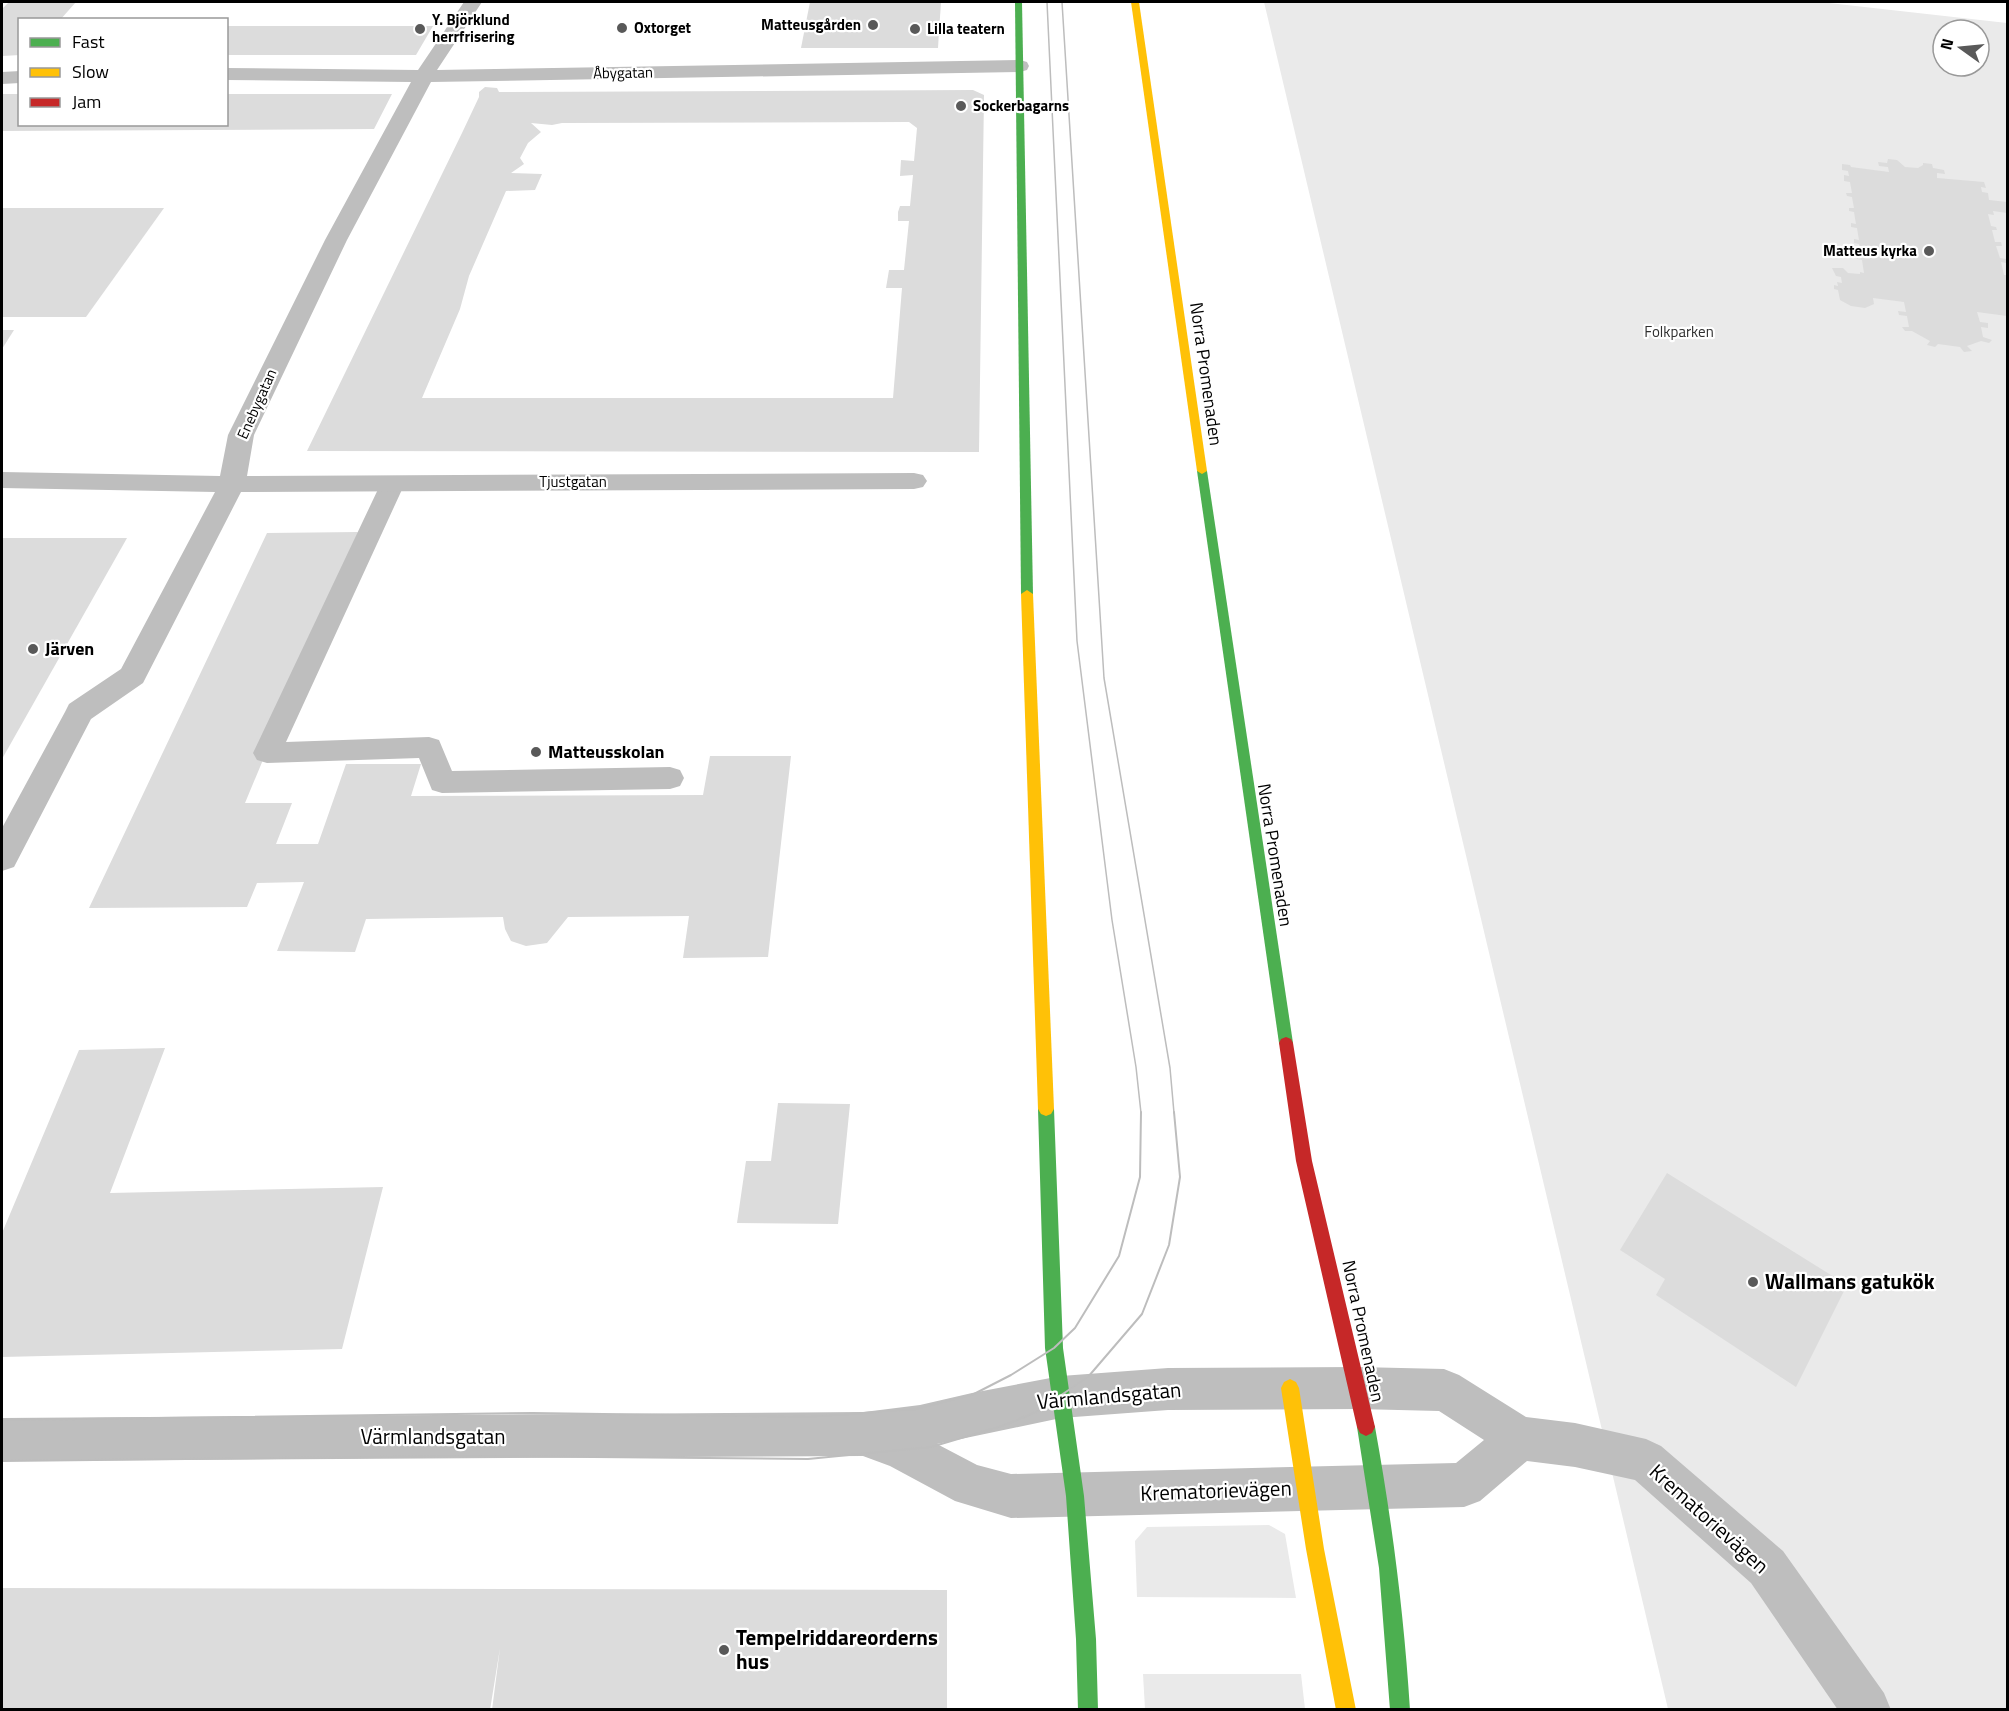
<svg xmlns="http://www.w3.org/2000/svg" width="2009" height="1711" viewBox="0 0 2009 1711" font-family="'Titillium Web',sans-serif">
  <rect width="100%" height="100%" fill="#fff"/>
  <g fill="#eaeaea" fill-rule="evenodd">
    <path d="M 1264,2 L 1820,2 L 2007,23 L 2007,1709 L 1668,1709 ZM 1943,30 L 1979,30 L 1979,66 L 1943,66 Z"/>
    <path d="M 1269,1525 L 1285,1534 L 1296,1598 L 1137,1597 L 1135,1541 L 1147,1527 Z"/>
    <path d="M 1143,1674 L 1301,1674 L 1305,1709 L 1145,1709 Z"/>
  </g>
  <g fill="#dcdcdc" fill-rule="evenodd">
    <path d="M 9,2 L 76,2 L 60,20 L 20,20 L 20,55 L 2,56 L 2,9 Z"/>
    <path d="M 810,2 L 941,2 L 938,48 L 801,48 Z"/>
    <path d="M 226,26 L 433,26 L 416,55 L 226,55 Z"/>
    <path d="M 485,87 L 497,88 L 499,92 L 973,90 L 984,95 L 979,452 L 307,451 L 462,133 L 479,97 L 479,92 ZM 909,122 L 917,128 L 914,161 L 901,160 L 900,176 L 913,175 L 910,206 L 900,206 L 898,212 L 898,221 L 909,221 L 904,270 L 889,270 L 886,288 L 902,288 L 893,398 L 422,398 L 460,309 L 469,276 L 506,191 L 535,190 L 542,174 L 511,173 L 524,164 L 520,158 L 528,143 L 541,132 L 531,123 L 552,125 L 562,123 Z"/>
    <path d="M 2,94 L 20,94 L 20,124 L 226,124 L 226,94 L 392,94 L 374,129 L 2,131 Z"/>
    <path d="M 1888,159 L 1897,160 L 1905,167 L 1918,168 L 1923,165 L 1923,163 L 1932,164 L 1933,168 L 1944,170 L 1945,174 L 1937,173 L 1937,178 L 1984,182 L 1986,188 L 1981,187 L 1982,192 L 1988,193 L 1989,200 L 2007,202 L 2007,213 L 1993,211 L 1994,215 L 1988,214 L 1991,226 L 1996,227 L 1997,230 L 1992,230 L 1995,242 L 2001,242 L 2002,246 L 1996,246 L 2000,258 L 2006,259 L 2006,263 L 2001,262 L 2004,275 L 2007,275 L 2007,316 L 1977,312 L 1980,322 L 1988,323 L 1988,328 L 1981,327 L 1983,337 L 1992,340 L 1989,343 L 1981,341 L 1967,346 L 1972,351 L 1964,352 L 1960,347 L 1938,344 L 1935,347 L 1927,345 L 1930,341 L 1912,331 L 1905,331 L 1902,327 L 1909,327 L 1907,316 L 1899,315 L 1898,311 L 1906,312 L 1904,302 L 1873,298 L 1874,304 L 1865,308 L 1851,306 L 1840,300 L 1838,290 L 1834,289 L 1834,285 L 1838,286 L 1837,282 L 1842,283 L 1841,277 L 1836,276 L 1832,268 L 1843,268 L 1848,273 L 1860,274 L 1860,272 L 1864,273 L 1862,260 L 1857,259 L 1856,255 L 1861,256 L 1859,244 L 1854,243 L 1854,239 L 1859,240 L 1857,228 L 1851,227 L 1851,223 L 1856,224 L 1854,212 L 1849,211 L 1849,208 L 1854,208 L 1852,197 L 1847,196 L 1846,193 L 1852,193 L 1850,182 L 1844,181 L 1844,175 L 1849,176 L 1848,171 L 1842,170 L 1842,164 L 1850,165 L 1851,167 L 1889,172 L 1888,167 L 1879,166 L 1878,162 L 1887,163 Z"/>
    <path d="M 2,208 L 164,208 L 86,317 L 2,317 Z"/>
    <path d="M 2,330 L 14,330 L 2,349 Z"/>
    <path d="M 358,532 L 245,803 L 292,803 L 276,844 L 318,844 L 346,764 L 421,764 L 411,796 L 703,795 L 710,756 L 791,756 L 768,957 L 683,958 L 689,916 L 568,917 L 547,943 L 526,946 L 511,941 L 505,929 L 503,917 L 366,919 L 355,952 L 277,951 L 304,882 L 257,883 L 247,907 L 89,908 L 267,533 Z"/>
    <path d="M 2,538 L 127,538 L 2,759 Z"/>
    <path d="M 165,1048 L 110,1193 L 383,1187 L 342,1349 L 2,1357 L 2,1233 L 79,1050 Z"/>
    <path d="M 778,1103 L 850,1104 L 838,1224 L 737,1223 L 746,1161 L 771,1161 Z"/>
    <path d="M 1667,1173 L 1847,1285 L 1796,1387 L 1656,1295 L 1665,1279 L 1620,1250 Z"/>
    <path d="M 2,1588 L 947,1590 L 947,1710 L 492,1710 L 500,1648 L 490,1710 L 2,1710 Z"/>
  </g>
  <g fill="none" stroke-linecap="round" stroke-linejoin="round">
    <path fill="#bebebe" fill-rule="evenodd" d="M 393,476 L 401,478 L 405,483 L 286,742 L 429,737 L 439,740 L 452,771 L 670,767 L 680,770 L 684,778 L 680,786 L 670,789 L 442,793 L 432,790 L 419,758 L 267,763 L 257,760 L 253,753 L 381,483 L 385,478 Z"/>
    <g fill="#bebebe" fill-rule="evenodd">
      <path d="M 464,2 L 482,2 L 437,70 L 1020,60 L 1027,62 L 1029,66 L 1027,70 L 1020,72 L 431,82 L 347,240 L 254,435 L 247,476 L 914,473 L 923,475 L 927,481 L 923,487 L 914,489 L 241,492 L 143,683 L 91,719 L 14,867 L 2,871 L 2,828 L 65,712 L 69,704 L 121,669 L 215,492 L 2,488 L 2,472 L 220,476 L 228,435 L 325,240 L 411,82 L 226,80 L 226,68 L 418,70 Z"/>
      <path d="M 20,71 L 20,83 L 2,84 L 2,72 Z"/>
      <path d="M 1358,1367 L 1444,1369 L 1459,1375 L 1526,1417 L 1575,1423 L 1646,1439 L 1661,1446 L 1783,1551 L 1884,1693 L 1891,1710 L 1838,1710 L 1751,1583 L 1635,1480 L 1575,1467 L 1527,1461 L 1480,1501 L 1464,1507 L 1011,1518 L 955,1501 L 890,1466 L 863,1456 L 2,1461 L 2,1418 L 864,1412 L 920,1405 L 972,1393 L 1061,1376 L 1168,1368 ZM 1358,1409 L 1439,1411 L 1484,1440 L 1456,1463 L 1011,1474 L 977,1465 L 937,1444 L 1061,1418 L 1168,1410 Z"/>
    </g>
    <g fill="#4caf50" fill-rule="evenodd">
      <path d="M 1015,2 L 1022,2 L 1033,594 L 1027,598 L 1021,594 Z"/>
      <path d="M 1202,468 L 1207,471 L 1293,1043 L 1291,1047 L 1286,1049 L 1281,1047 L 1279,1043 L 1197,471 Z"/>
      <path d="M 1046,1102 L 1051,1104 L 1054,1109 L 1063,1348 L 1084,1496 L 1096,1639 L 1098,1710 L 1078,1710 L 1076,1639 L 1066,1496 L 1045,1348 L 1038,1109 L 1041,1104 Z"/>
      <path d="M 1366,1418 L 1372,1421 L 1375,1427 C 1392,1521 1404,1614 1410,1710 L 1390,1710 L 1379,1568 L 1357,1427 L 1360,1421 Z"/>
    </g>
    <g fill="#ffc107" fill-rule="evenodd">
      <path d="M 1131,2 L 1139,2 L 1207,471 L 1202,474 L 1197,471 Z"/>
      <path d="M 1027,590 L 1033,594 L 1054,1109 L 1051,1114 L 1046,1116 L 1041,1114 L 1038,1109 L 1021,594 Z"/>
      <path d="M 1290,1379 L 1296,1382 L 1299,1388 L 1324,1549 L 1356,1710 L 1336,1710 L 1306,1549 L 1281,1388 L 1284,1382 Z"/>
    </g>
    <path fill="#c62828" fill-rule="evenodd" d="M 1286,1037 L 1291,1039 L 1293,1043 L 1312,1161 L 1375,1427 L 1372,1433 L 1366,1436 L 1360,1433 L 1357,1427 L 1296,1161 L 1279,1043 L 1281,1039 Z"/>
    <g stroke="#bdbdbd" stroke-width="1.5">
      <path d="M 1047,2 L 1077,641 L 1112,920 L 1136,1067 L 1141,1113"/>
      <path d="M 1062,2 L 1104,678 L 1170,1068 L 1174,1113"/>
    </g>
    <g stroke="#bdbdbd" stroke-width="2">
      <path d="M 2,1420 L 532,1413 L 810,1417 L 916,1409 L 972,1395 L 1011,1375 L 1054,1348 L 1075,1328 L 1119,1256 L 1140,1177 L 1141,1112"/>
      <path d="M 2,1461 L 472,1456 L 808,1459 L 931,1447 L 1005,1425 L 1036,1412 L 1088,1377 L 1142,1314 L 1169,1245 L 1180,1177 L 1174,1112"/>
    </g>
  </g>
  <g fill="#595959" stroke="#fff" stroke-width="2">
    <circle cx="873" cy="25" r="6"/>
    <circle cx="622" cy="28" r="6"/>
    <circle cx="420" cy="29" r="6"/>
    <circle cx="915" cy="29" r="6"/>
    <circle cx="961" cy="106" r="6"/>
    <circle cx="1929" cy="251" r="6"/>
    <circle cx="33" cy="649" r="6"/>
    <circle cx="536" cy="752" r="6"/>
    <circle cx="1753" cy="1282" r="6"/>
    <circle cx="724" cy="1650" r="6"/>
  </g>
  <g text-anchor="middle" stroke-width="4.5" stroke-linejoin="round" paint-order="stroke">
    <g font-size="15" font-weight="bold" fill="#000" stroke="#fff" text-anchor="start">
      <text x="432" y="25">Y. Björklund<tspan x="432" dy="17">herrfrisering</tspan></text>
      <text x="861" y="30" text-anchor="end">Matteusgården</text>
      <text x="634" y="33">Oxtorget</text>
      <text x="927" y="34">Lilla teatern</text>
      <text x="973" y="111">Sockerbagarns</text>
      <text x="1917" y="256" text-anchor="end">Matteus kyrka</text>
    </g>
    <g font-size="15" fill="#000" stroke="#fff">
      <text transform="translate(623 73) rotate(-1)" y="5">Åbygatan</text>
      <text transform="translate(257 404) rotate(-66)" y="5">Enebygatan</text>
      <text x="573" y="487">Tjustgatan</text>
    </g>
    <g font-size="15" fill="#2f2f2f" stroke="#fff">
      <text x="1679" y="337">Folkparken</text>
    </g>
    <g font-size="18" fill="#000" stroke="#fff">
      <text transform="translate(1206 374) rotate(82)" y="6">Norra Promenaden</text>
      <text transform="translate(1275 855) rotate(81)" y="6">Norra Promenaden</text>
      <text transform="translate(1363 1331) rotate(78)" y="6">Norra Promenaden</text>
    </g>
    <g font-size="18" font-weight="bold" fill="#000" stroke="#fff" text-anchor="start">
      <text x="45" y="655">Järven</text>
      <text x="548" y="758">Matteusskolan</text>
    </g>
    <g font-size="21" font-weight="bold" fill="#000" stroke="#fff" text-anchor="start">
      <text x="1765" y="1289">Wallmans gatukök</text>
      <text x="736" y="1645">Tempelriddareorderns<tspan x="736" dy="24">hus</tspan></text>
    </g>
    <g font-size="21" fill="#000" stroke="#fff">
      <text transform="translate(1109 1396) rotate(-5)" y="7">Värmlandsgatan</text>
      <text x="433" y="1444">Värmlandsgatan</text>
      <text transform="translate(1216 1491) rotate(-2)" y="7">Krematorievägen</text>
      <text transform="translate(1709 1519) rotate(42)" y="7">Krematorievägen</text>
    </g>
  </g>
  <rect width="2009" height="1711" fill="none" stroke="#000000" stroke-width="6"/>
  <rect x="18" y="18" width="210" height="108" fill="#ffffff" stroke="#999999" stroke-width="1.5"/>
  <rect x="30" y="38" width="30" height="9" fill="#4caf50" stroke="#999999" stroke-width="1.5"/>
  <text x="72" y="48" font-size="18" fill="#000000">Fast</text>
  <rect x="30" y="68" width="30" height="9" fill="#ffc107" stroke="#999999" stroke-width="1.5"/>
  <text x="72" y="78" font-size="18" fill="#000000">Slow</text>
  <rect x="30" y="98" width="30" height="9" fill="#c62828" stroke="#999999" stroke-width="1.5"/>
  <text x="72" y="108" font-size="18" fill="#000000">Jam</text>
  <g transform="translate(1961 48) rotate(285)"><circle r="28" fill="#ffffff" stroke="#999999" stroke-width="1.5"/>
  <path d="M0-4.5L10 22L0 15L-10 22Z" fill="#595959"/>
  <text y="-9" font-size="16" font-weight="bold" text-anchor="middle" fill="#000000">N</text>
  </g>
</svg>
